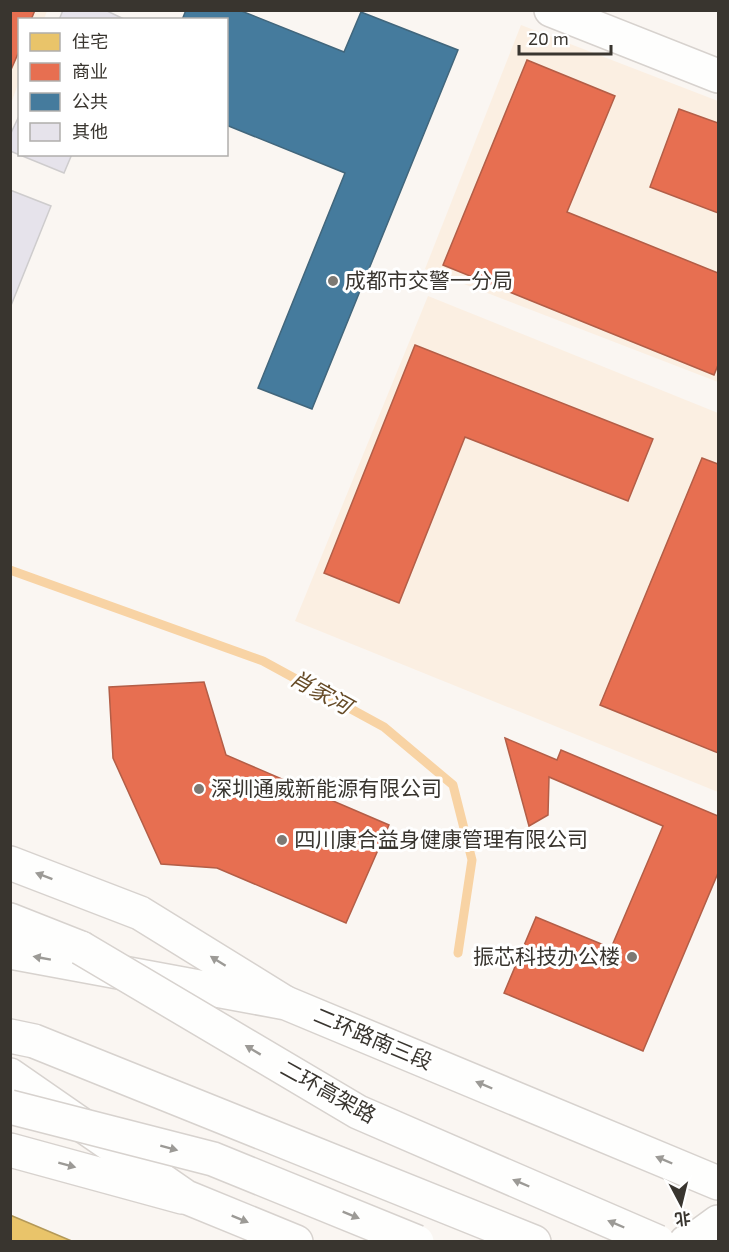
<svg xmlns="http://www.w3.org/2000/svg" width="729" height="1252" viewBox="0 0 729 1252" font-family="'Exo 2','Noto Sans SC',sans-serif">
  <rect width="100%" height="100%" fill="#faf6f2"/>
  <g fill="#fbefe2">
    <path d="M 11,11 L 47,11 L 44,19 L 20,20 L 19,81 L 11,104 Z"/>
    <path d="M 521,25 L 718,101 L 718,382 L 425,269 Z"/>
    <path d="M 428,296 L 718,413 L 718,792 L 295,621 Z"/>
  </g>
  <path fill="#e9c46a" stroke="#b49958" stroke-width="1.5" d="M 10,1215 L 74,1242 L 10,1242 Z"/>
  <g fill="#e76f51" stroke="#b35e47" stroke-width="1.5">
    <path d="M 10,10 L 35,10 L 31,20 L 20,20 L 20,49 L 10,72 Z"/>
    <path d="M 527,60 L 615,96 L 567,212 L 718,273 L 718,365 L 714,375 L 443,265 Z"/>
    <path d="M 679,109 L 718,123 L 718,213 L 650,187 Z"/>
    <path d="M 415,345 L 653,439 L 628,501 L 465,437 L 399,603 L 324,573 Z"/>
    <path d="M 702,458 L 718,464 L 718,753 L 600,705 Z"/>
    <path d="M 204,682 L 226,755 L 389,825 L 346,923 L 217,868 L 161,864 L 113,758 L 109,687 Z"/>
    <path d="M 505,738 L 557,760 L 561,750 L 718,816 L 718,873 L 643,1051 L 504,993 L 536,917 L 611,948 L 663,826 L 549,777 L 548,815 L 529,826 Z"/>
  </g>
  <path fill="#457b9d" stroke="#41667c" stroke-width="1.5" d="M 186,10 L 239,10 L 344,52 L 361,12 L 458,50 L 312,409 L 258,388 L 345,173 L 226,125 L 226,20 L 182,20 Z"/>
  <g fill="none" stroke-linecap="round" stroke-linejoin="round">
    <path stroke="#f8d3a4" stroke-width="9" d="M 10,570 L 263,661 L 384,727 L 453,785 L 472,860 L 458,953"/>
  </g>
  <g fill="#e6e3eb" stroke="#cecccd" stroke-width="1.5">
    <path d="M 63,10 L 105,10 L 126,20 L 59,20 Z"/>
    <path d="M 20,114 L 20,154 L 72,154 L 64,173 L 10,151 L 10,135 Z"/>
    <path d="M 10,190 L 51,206 L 10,308 Z"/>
  </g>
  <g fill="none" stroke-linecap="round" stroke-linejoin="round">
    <defs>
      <g id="minor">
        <path d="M 551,10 L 718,76"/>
        <path d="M 10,863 L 140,913 L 284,1002"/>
        <path d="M 10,1036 L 34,1041 L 534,1242"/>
        <path d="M 10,1150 L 182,1197"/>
        <path d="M 686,1242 L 696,1238 L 718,1222"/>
      </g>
      <g id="major">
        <path d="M 10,952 L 286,1003 L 718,1183"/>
        <path d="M 10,1075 L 186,1197 L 296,1242"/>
      </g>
      <path id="highway" d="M 10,920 L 81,948"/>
    </defs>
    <use href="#minor" stroke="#d7d2ce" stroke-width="36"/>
    <use href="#major" stroke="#d7d2ce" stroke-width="36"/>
    <use href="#highway" stroke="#d7d2ce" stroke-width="36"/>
    <use href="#minor" stroke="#fefefd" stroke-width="33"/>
    <use href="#major" stroke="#fefefd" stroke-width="33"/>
    <use href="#highway" stroke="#fefefd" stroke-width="33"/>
    <defs>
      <g id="highway-bridge">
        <path d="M 81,948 L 358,1112 L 658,1242"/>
        <path d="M 10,1107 L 213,1159 L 417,1242"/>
      </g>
    </defs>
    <use href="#highway-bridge" stroke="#d7d2ce" stroke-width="36" stroke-linecap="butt"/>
    <use href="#highway-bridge" stroke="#fefefd" stroke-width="33"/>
  </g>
  <defs><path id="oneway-solid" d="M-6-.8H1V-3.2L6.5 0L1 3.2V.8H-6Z" transform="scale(1.5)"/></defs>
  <g fill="#9c9a96">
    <use href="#oneway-solid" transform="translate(44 876) rotate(-159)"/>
    <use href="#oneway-solid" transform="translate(42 958) rotate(-170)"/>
    <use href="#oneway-solid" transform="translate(218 961) rotate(-148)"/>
    <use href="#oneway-solid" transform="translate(253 1050) rotate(-149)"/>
    <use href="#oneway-solid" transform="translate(484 1085) rotate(-157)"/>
    <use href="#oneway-solid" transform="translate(169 1148) rotate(15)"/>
    <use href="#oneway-solid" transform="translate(664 1160) rotate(-157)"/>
    <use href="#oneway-solid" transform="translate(67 1165) rotate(15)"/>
    <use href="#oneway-solid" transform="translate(521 1183) rotate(-157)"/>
    <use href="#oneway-solid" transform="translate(351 1215) rotate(22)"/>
    <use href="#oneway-solid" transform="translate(240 1219) rotate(22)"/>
    <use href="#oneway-solid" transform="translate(616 1224) rotate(-157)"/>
  </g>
  <g fill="#7d7973" stroke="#fff" stroke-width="2">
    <circle cx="333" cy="281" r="6"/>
    <circle cx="199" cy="789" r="6"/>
    <circle cx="282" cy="840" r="6"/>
    <circle cx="632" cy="957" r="6"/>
  </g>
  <g text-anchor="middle" stroke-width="6" stroke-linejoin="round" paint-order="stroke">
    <g font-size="21" fill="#39352f" stroke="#fff" text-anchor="start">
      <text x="345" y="288">成都市交警一分局</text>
      <text x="211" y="796">深圳通威新能源有限公司</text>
      <text x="294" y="847">四川康合益身健康管理有限公司</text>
      <text x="620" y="964" text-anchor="end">振芯科技办公楼</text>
    </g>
    <g font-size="21" fill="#39352f" stroke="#fff">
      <text transform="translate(373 1039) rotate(23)" y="7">二环路南三段</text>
      <text transform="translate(328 1092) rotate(29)" y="7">二环高架路</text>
    </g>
    <g font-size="22" font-style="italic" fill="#664b27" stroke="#fff">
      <text transform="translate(321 692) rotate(29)" y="8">肖家河</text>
    </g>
  </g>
  <rect width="729" height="1252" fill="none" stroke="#39352f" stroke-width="24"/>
  <rect x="18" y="18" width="210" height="138" fill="#ffffff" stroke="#b0aeac" stroke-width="1.5"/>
  <rect x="30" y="33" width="30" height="18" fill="#e9c46a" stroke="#b0aeac" stroke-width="1.5"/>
  <text x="72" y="48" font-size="18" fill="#39352f">住宅</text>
  <rect x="30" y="63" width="30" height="18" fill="#e76f51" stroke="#b0aeac" stroke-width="1.5"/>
  <text x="72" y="78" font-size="18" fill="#39352f">商业</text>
  <rect x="30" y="93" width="30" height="18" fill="#457b9d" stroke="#b0aeac" stroke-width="1.5"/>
  <text x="72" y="108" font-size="18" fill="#39352f">公共</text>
  <rect x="30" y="123" width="30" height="18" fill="#e6e3eb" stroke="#b0aeac" stroke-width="1.5"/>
  <text x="72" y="138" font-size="18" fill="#39352f">其他</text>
  <g transform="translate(681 1204) rotate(173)" stroke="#ffffff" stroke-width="4.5" paint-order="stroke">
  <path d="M0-4.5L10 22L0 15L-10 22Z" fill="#39352f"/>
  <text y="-9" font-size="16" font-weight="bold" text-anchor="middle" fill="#39352f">北</text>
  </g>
  <path d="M519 45v9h92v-9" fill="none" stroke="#39352f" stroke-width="3"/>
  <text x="528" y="45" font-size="18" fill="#39352f" stroke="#ffffff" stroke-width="4.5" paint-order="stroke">20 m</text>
</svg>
